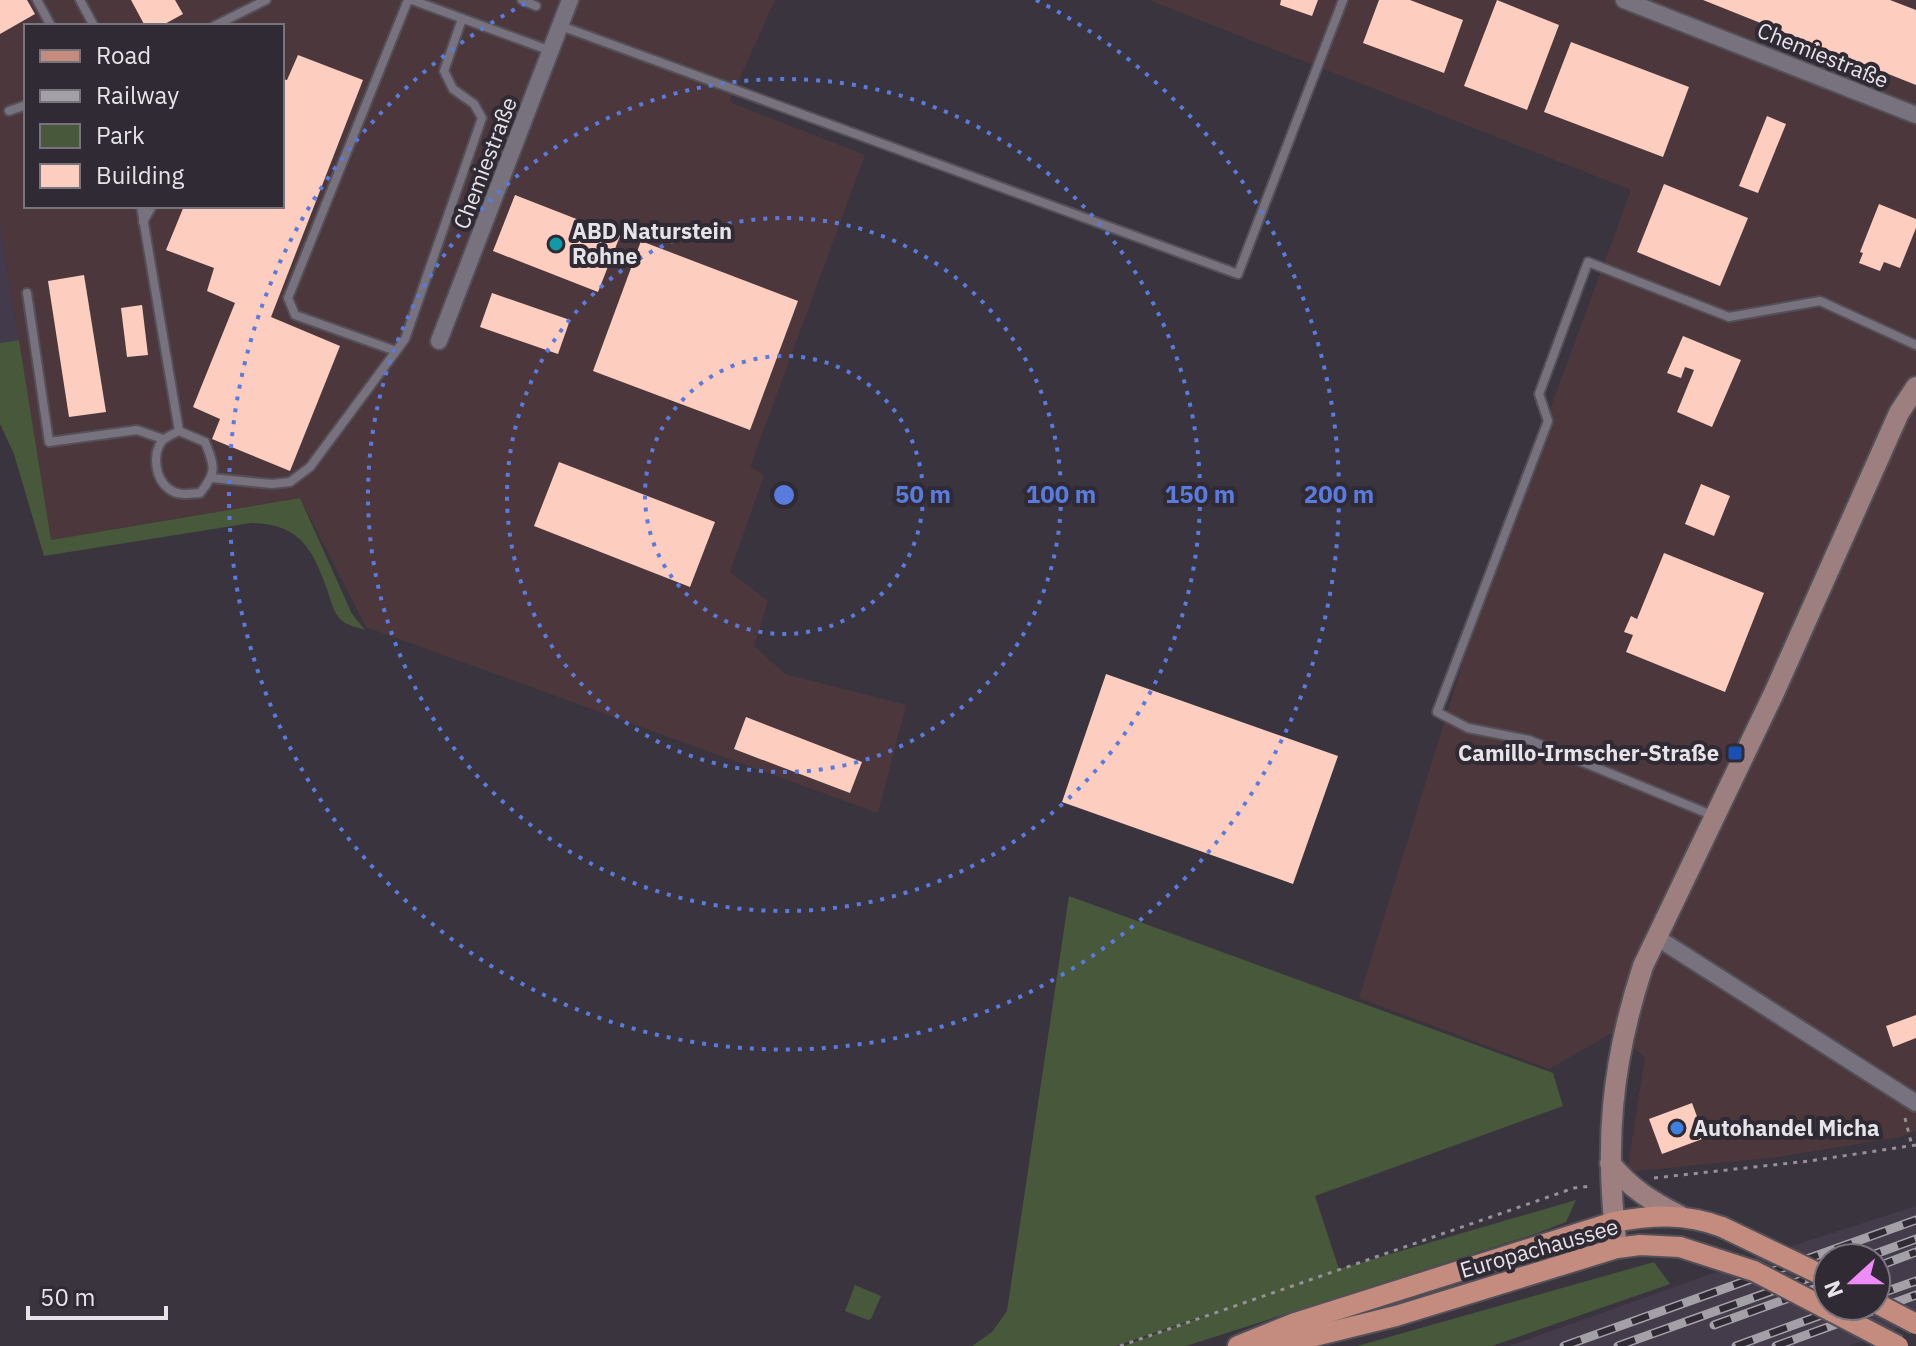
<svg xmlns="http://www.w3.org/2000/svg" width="1916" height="1346" viewBox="0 0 1916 1346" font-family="'IBM Plex Sans',sans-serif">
  <rect width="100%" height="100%" fill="#39343e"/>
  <path fill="#433a4b" d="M 0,223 L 19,340 L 0,343 Z"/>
  <g fill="#4c383c" fill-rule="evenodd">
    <path d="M 0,0 L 775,0 L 729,102 L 865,155 L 750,467 L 764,475 L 730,572 L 768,601 L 754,646 L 785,674 L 906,705 L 878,813 L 366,627 L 300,498 L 51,540 L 0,223 ZM 26,26 L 282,26 L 282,206 L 26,206 Z"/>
    <path d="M 1149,0 L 1916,0 L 1916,1131 L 1899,1137 L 1778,1157 L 1627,1172 L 1645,1057 L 1614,1032 L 1549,1069 L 1359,998 L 1494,561 L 1631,190 Z"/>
  </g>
  <path fill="#443c4b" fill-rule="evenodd" d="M 1916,1206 L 1916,1322 L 1848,1346 L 1509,1346 L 1758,1257 ZM 1828,1258 L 1876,1258 L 1876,1306 L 1828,1306 Z"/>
  <g fill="#47593a">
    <path d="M 19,340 L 51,540 L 300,498 L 352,614 L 365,630 C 357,627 348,626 341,620 C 334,613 331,602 328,592 C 313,550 301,524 251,523 L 44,556 L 14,454 L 0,424 L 0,343 Z"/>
    <path d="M 1069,896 L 1553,1073 L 1563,1106 L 1315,1196 L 1339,1269 L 1576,1200 L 1566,1222 L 1538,1233 L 1186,1346 L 1123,1346 L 1218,1311 L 1116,1346 L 972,1346 L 992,1332 L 1007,1311 Z"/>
    <path d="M 1654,1262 L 1670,1284 L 1492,1346 L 1357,1346 Z"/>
    <path d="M 855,1285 L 881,1296 L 871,1319 L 868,1320 L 845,1311 Z"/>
  </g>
  <g fill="#fdcebf">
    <path d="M 0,0 L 27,0 L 35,14 L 0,34 Z"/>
    <path d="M 131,0 L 175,0 L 183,14 L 161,26 L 145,26 Z"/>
    <path d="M 1281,0 L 1318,0 L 1312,16 L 1280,5 Z"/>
    <path d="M 1379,0 L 1410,0 L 1463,20 L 1444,73 L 1363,43 Z"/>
    <path d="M 1497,0 L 1559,25 L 1527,110 L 1464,86 Z"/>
    <path d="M 1703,0 L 1890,0 L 1916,10 L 1916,85 Z"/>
    <path d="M 1571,42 L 1689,87 L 1663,157 L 1544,112 Z"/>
    <path d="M 298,55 L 363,80 L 271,317 L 340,346 L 290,471 L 212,439 L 220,419 L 193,407 L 235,303 L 207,291 L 214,268 L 166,250 L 184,206 L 282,206 L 282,79 L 287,80 Z"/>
    <path d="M 1767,116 L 1786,124 L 1758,193 L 1739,186 Z"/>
    <path d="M 1664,184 L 1748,218 L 1720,286 L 1637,252 Z"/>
    <path d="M 515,195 L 620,236 L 598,292 L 493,251 Z"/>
    <path d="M 1879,204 L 1916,219 L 1916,228 L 1900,268 L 1884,262 L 1880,271 L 1859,263 L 1863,253 L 1860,252 Z"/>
    <path d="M 641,241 L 798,301 L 750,430 L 593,371 Z"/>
    <path d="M 84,275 L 106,412 L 69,417 L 48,281 Z"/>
    <path d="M 492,293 L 570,320 L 558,354 L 480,327 Z"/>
    <path d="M 142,305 L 148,355 L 127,357 L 121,308 Z"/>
    <path d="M 1683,336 L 1741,360 L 1712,427 L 1677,412 L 1694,370 L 1685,367 L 1681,378 L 1667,373 Z"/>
    <path d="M 559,462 L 715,522 L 690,587 L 534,526 Z"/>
    <path d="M 1701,484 L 1730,496 L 1714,536 L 1685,524 Z"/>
    <path d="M 1664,553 L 1764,593 L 1725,692 L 1626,652 L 1633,635 L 1624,632 L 1631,616 L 1637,619 Z"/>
    <path d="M 1106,674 L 1338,756 L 1293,884 L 1062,802 Z"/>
    <path d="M 746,717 L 862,762 L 850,793 L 734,749 Z"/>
    <path d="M 1916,1015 L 1916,1038 L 1893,1047 L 1886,1026 Z"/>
    <path d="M 1692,1103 L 1705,1138 L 1662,1154 L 1649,1119 Z"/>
  </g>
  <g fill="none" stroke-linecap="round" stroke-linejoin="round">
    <defs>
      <g id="lane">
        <path d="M 37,0 L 51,26"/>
        <path d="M 80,0 L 94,26"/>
        <path d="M 412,0 L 551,51"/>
        <path d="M 522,0 L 536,6"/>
        <path d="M 214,26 L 266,0"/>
        <path d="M 561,26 L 1238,274 L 1343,0"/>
        <path d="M 9,111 L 26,105"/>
        <path d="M 141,206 L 179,431"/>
        <path d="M 143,222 L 152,206"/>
        <path d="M 27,293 L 49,442 L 137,430 L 163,439"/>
        <path d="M 396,351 L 295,315 L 288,298 L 408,0"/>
        <path d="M 179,431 L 205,442 C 215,466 217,473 200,493 C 189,494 178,496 169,489 C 155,479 152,454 162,441 C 166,437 173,434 179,431 Z"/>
        <path d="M 212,478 L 272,484 L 290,482 L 310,467 L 405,339 L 482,118 L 474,104 L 453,89 L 444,71 L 462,19"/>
        <path d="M 1714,816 L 1529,740 L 1468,728 L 1437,712 L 1548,421 L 1539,394 L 1588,262 L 1729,317 L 1820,301 L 1916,345"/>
      </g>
      <g id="street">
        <path d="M 1624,0 L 1916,115"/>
        <path d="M 439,341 L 570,0"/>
        <path d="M 1656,937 L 1916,1103"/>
      </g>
      <g id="secondary">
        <path d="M 1610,1163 C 1630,1188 1651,1201 1680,1216"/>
        <path d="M 1617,1248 C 1604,1146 1611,1064 1643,966 L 1774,693 L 1899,413 L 1916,387"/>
      </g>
      <g id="primary">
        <path d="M 1238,1346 L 1295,1323 L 1614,1222 C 1652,1215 1685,1213 1722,1227"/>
        <path d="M 1274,1346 L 1396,1316 L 1617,1248 L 1640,1245 L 1680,1247"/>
      </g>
    </defs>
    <use href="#lane" stroke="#535058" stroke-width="12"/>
    <use href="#street" stroke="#535058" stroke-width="20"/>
    <use href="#secondary" stroke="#535058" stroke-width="24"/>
    <use href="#primary" stroke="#535058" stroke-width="24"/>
    <g stroke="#959199" stroke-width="3" stroke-dasharray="4 6" stroke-linecap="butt">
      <path d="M 1905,1118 L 1912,1146"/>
      <path d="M 1654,1178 L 1809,1161 L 1916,1145"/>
      <path d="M 1120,1346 L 1574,1188 L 1591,1186"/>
    </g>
    <use href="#lane" stroke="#78727e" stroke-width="8"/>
    <use href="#street" stroke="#78727e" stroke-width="16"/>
    <use href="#secondary" stroke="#9e7f7f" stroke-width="20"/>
    <use href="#primary" stroke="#c48c7f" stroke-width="20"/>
    <defs>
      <g id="rail">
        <path d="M 1864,1258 L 1916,1239"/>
        <path d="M 1876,1267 L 1916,1252"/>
        <path d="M 1876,1295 L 1916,1281"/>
        <path d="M 1714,1325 L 1828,1284"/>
        <path d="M 1564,1346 L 1916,1220"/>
        <path d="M 1618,1346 L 1828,1271"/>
        <path d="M 1736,1346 L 1846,1306"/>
        <path d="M 1776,1346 L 1916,1295"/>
      </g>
    </defs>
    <use href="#rail" stroke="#a4a0a8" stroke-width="9"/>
    <use href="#rail" stroke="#2f2a34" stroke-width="6" stroke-dasharray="18" stroke-linecap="butt"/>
    <defs>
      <g id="primary-bridge">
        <path d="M 1722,1227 L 1828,1278"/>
        <path d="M 1680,1247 L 1754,1271 L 1898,1346"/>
        <path d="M 1876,1303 L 1916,1324"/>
      </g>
    </defs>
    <use href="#primary-bridge" stroke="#535058" stroke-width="24" stroke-linecap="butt"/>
    <use href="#primary-bridge" stroke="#c48c7f" stroke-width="20"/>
  </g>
  <g fill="none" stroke="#597bdd" stroke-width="4" stroke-dasharray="4 8">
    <circle cx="784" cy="495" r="139"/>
    <circle cx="784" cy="495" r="277"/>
    <circle cx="784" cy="495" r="416"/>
    <path d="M1036 0A555 555 0 1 1 532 0"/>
  </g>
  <circle fill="#0f9aa8" stroke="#2f2a34" stroke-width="3" cx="556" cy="244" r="8"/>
  <rect fill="#1a4fb4" stroke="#2f2a34" stroke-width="3" x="1727" y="745" width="16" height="16" rx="4"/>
  <circle fill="#3f7fe0" stroke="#2f2a34" stroke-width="3" cx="1677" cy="1128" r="8"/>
  <g text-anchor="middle" stroke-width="8" stroke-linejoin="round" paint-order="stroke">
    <g font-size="22" fill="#e6e3e9" stroke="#2f2a34">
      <text transform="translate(1823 55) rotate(22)" y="8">Chemiestraße</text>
      <text transform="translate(485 163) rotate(-69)" y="8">Chemiestraße</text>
      <text transform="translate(1539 1248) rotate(-16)" y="8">Europachaussee</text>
    </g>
    <g font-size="22" font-weight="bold" fill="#e6e3e9" stroke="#2f2a34" text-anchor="start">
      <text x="572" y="239">ABD Naturstein<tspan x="572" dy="25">Rohne</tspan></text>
      <text x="1719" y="761" text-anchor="end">Camillo-Irmscher-Straße</text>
      <text x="1693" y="1136">Autohandel Micha</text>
    </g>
  </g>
  <circle cx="784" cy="495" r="12" fill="#597bdd" stroke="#2f2a34" stroke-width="4"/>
  <g font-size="24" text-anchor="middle" font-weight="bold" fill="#597bdd" stroke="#2f2a34" stroke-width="8" stroke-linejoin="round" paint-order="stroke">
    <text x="923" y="503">50 m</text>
    <text x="1061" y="503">100 m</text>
    <text x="1200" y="503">150 m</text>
    <text x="1339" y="503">200 m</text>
  </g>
  <rect x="24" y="24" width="260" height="184" fill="#2f2a34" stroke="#78747c" stroke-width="2"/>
  <rect x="40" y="50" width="40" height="12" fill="#c48c7f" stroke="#78747c" stroke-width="2"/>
  <text x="96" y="64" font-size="24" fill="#e6e3e9">Road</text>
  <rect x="40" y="90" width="40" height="12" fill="#a4a0a8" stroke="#78747c" stroke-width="2"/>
  <text x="96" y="104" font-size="24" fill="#e6e3e9">Railway</text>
  <rect x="40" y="124" width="40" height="24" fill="#47593a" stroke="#78747c" stroke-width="2"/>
  <text x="96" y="144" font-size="24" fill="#e6e3e9">Park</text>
  <rect x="40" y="164" width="40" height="24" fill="#fdcebf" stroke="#78747c" stroke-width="2"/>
  <text x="96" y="184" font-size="24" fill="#e6e3e9">Building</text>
  <g transform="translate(1852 1282) rotate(249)"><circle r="38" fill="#2f2a34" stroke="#78747c" stroke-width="2"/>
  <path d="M0-6L14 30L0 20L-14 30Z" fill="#ef8bf7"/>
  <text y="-12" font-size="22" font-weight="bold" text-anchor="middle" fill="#e6e3e9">N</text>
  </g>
  <path d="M28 1306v12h138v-12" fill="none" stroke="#e6e3e9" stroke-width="4"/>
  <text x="40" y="1306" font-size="24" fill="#e6e3e9" stroke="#2f2a34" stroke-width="6" paint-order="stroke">50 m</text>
</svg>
